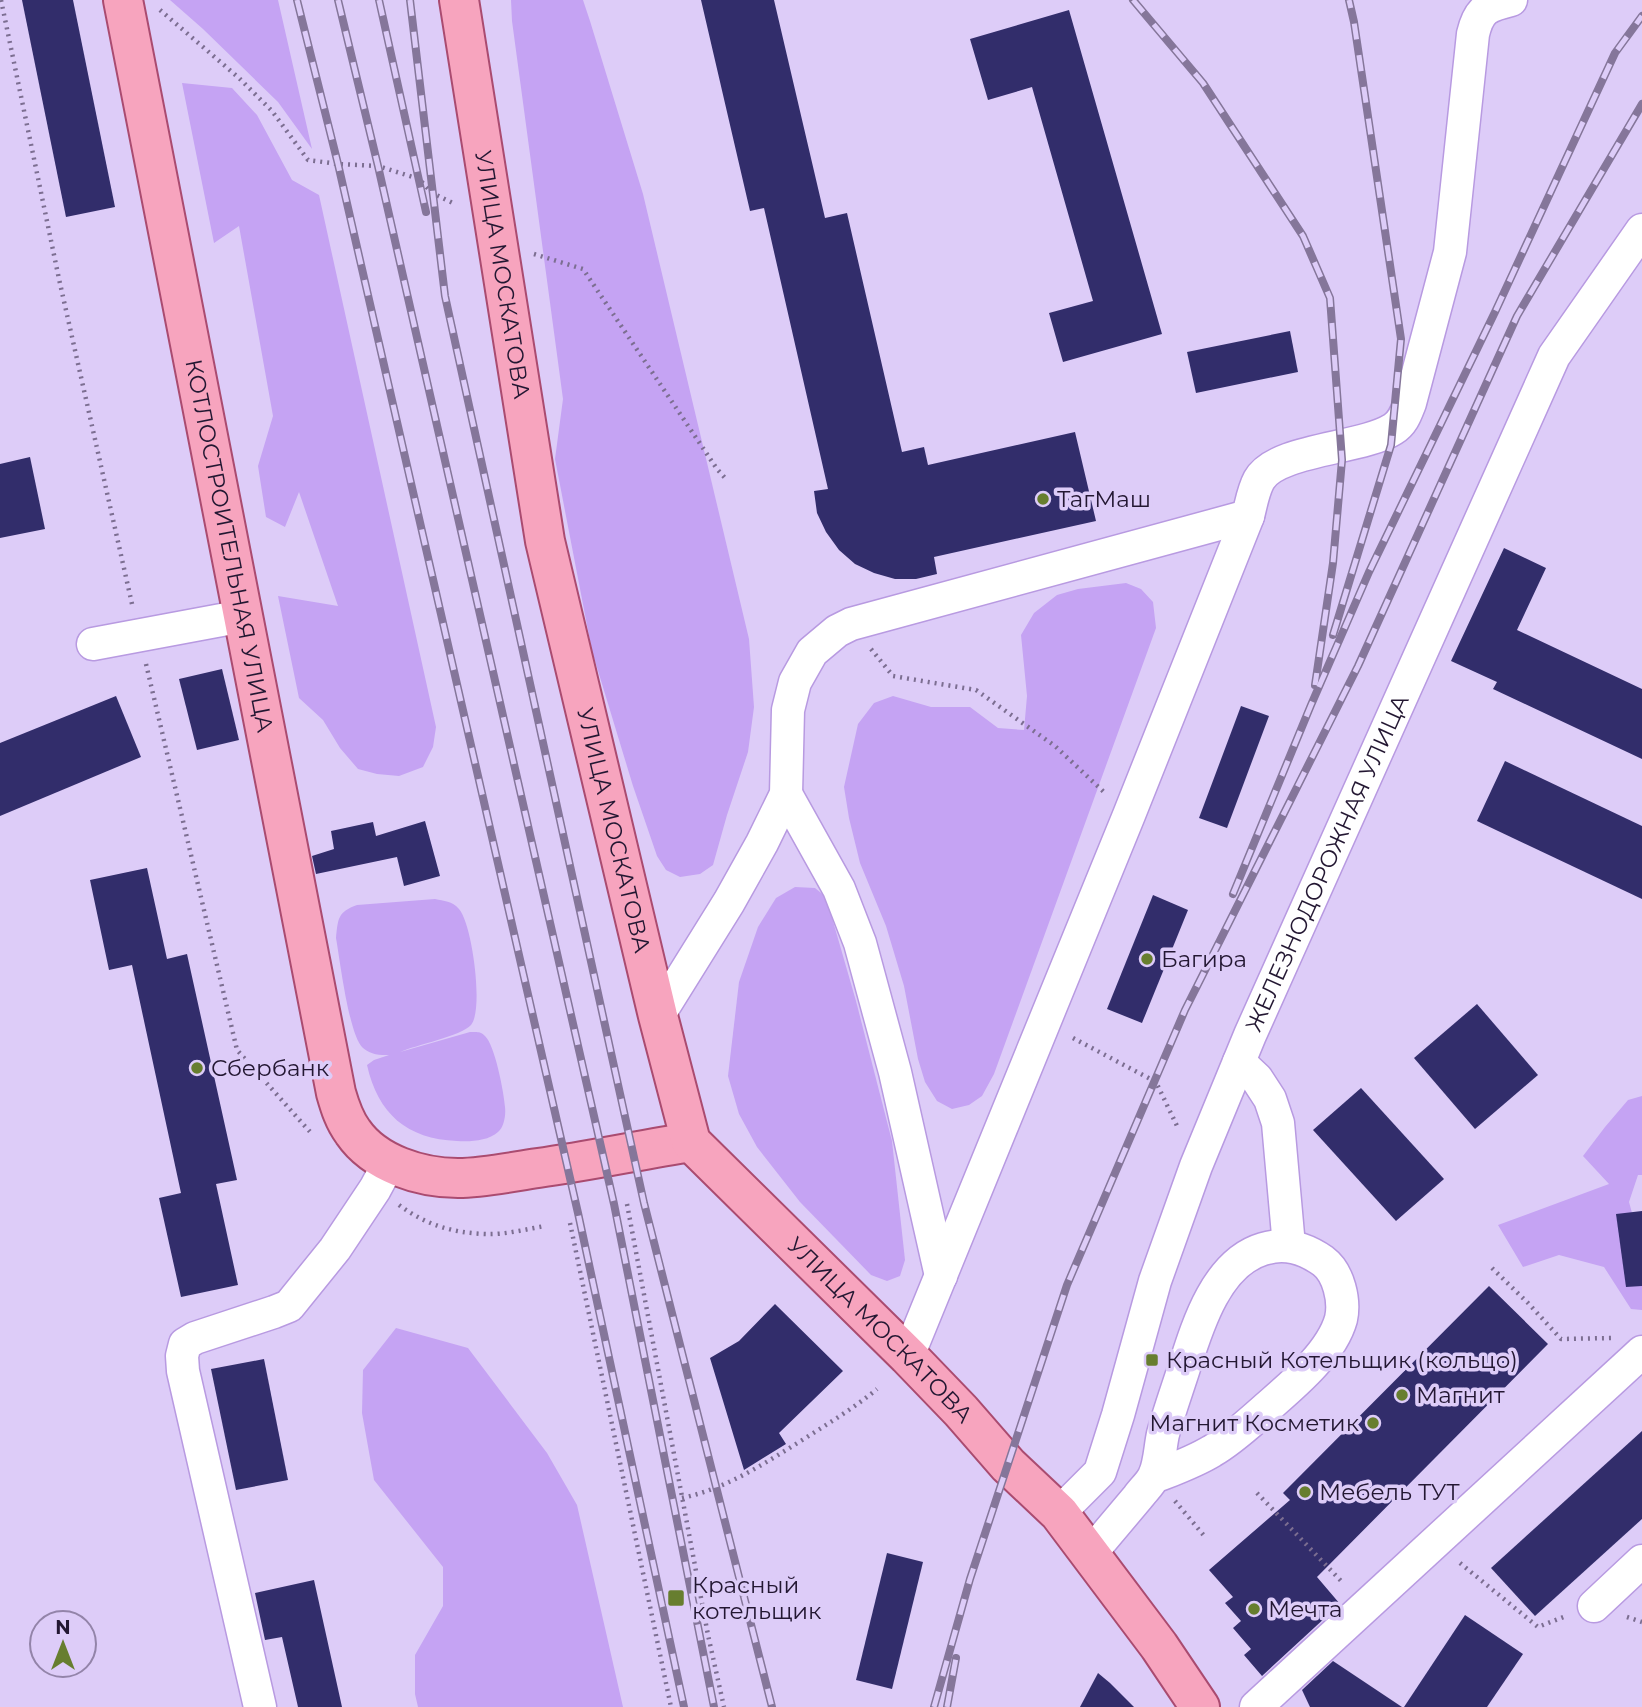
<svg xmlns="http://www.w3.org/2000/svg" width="1642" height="1707" viewBox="0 0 1642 1707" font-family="Montserrat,sans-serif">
  <rect width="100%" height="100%" fill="#ddccf8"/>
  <g fill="#c5a3f3">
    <path d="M 170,0 L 278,0 L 312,149 L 278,102 L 203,29 Z"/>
    <path d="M 511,0 L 583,0 L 590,21 L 643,194 L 749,639 L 754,707 L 748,752 L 727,815 L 713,865 L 700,874 L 680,877 L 666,870 L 657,856 L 633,786 L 592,651 L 555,459 L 563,399 L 512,21 Z"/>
    <path d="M 182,83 L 232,88 L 257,115 L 292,180 L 319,195 L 436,727 L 433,747 L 423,767 L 399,776 L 377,774 L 358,769 L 340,748 L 323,720 L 299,698 L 278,596 L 338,606 L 299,492 L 285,527 L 266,517 L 258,466 L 273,416 L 239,226 L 214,243 Z"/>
    <path d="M 1126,583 L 1141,589 L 1153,602 L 1156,628 L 994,1074 L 982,1096 L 969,1105 L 952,1109 L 937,1101 L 925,1082 L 918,1059 L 904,986 L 886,926 L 860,863 L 849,818 L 844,787 L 858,724 L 874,703 L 893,696 L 931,707 L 970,707 L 998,728 L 1024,730 L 1027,696 L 1021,635 L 1034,613 L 1057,595 L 1078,589 Z"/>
    <path d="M 795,887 L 815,888 L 826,897 L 856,1001 L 892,1141 L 905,1260 L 900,1276 L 887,1281 L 871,1275 L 800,1202 L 757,1147 L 739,1114 L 728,1076 L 739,982 L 758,927 L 776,898 Z"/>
    <path d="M 435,899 C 444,901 452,901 459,909 C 472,923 484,1010 471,1025 C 461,1036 416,1045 400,1052 L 470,1032 C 476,1032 481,1031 485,1036 C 495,1045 504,1093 505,1107 C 506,1115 504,1127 498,1132 C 488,1141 470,1142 457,1141 C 407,1139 378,1114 367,1065 L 374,1060 L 389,1055 C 380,1055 371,1055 363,1048 C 349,1036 340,960 336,938 C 338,918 338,912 357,905 Z"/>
    <path d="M 1642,1096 L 1642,1175 L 1638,1175 L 1629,1202 L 1637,1231 L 1642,1240 L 1642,1310 L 1631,1309 L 1604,1267 L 1559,1255 L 1523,1267 L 1498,1225 L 1609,1184 L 1583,1156 L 1605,1127 L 1628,1100 Z"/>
    <path d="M 396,1328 L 468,1348 L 547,1453 L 577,1505 L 623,1707 L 418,1707 L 415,1694 L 415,1655 L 443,1606 L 443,1567 L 374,1480 L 362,1413 L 363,1370 Z"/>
  </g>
  <g fill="#322d6b">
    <path d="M 22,0 L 73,0 L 115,207 L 66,217 Z"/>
    <path d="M 701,0 L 774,0 L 825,218 L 847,213 L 902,452 L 924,447 L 928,465 L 1075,432 L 1096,521 L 934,557 L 937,574 L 916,579 L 895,579 L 874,573 L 855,564 L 839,550 L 826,532 L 817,513 L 814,491 L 828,489 L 764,208 L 750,211 Z"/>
    <path d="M 1069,10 L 1162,334 L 1063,362 L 1049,313 L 1093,301 L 1032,87 L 988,100 L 970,39 Z"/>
    <path d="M 1290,331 L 1298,372 L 1196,393 L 1187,352 Z"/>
    <path d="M 30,457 L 45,529 L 0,538 L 0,464 Z"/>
    <path d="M 1504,548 L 1546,568 L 1517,630 L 1642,689 L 1642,759 L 1493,689 L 1497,682 L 1451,661 Z"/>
    <path d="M 222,669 L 239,740 L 197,750 L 179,679 Z"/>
    <path d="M 116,696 L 141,757 L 0,816 L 0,743 Z"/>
    <path d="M 1241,706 L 1269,716 L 1227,828 L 1199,818 Z"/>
    <path d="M 1505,761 L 1642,826 L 1642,899 L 1477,821 Z"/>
    <path d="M 425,821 L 440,876 L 404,886 L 397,857 L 316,874 L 312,856 L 334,849 L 331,831 L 373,822 L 376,836 Z"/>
    <path d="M 147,868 L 167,959 L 187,954 L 237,1180 L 216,1184 L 238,1285 L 181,1297 L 159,1198 L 181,1193 L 132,965 L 109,970 L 90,880 Z"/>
    <path d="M 1153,895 L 1188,910 L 1142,1023 L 1107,1009 Z"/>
    <path d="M 1477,1004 L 1538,1075 L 1475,1129 L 1414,1058 Z"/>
    <path d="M 1361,1088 L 1444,1179 L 1396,1221 L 1313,1130 Z"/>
    <path d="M 1642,1211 L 1642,1286 L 1626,1287 L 1616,1214 Z"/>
    <path d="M 1489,1286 L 1548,1344 L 1317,1577 L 1340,1604 L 1262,1676 L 1244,1655 L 1251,1649 L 1233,1628 L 1241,1621 L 1225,1603 L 1233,1597 L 1209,1570 L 1290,1500 L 1283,1493 Z"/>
    <path d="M 775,1304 L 843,1371 L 779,1433 L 786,1444 L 744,1470 L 710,1358 L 739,1341 Z"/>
    <path d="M 264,1359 L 288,1480 L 236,1490 L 211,1369 Z"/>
    <path d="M 1642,1431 L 1642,1519 L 1535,1616 L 1491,1568 Z"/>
    <path d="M 887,1553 L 923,1562 L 892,1689 L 856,1680 Z"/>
    <path d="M 314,1580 L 342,1707 L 298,1707 L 282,1637 L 265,1640 L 255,1593 Z"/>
    <path d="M 1465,1615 L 1523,1654 L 1487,1707 L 1404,1707 Z"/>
    <path d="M 1333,1661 L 1402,1707 L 1310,1707 L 1302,1690 Z"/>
    <path d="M 1098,1673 L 1110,1683 L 1134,1707 L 1080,1707 Z"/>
  </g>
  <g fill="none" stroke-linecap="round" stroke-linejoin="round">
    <defs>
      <g id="minor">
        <path d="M 93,644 L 243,616"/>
        <path d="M 786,794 L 839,889 L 860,943 L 895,1072 L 941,1276"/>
        <path d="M 658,1016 L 729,902 L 762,843 L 786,794 L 788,710 L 795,682 L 812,652 L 837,631 L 851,624 L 1248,516 C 1251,505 1253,491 1259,480 C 1276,449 1362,449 1393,429 C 1403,423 1406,413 1410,403 L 1450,252 L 1473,34 C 1479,9 1487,6 1511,0"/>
        <path d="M 1239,1062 L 1257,1079 L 1270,1099 L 1278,1123 L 1289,1246"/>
        <path d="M 908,1356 L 1129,815 L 1248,516"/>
        <path id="s1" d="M 1059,1513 L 1100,1472 L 1118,1415 L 1155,1281 L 1196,1166 L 1250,1035 L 1554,356 L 1642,230"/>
        <path d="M 1090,1554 C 1106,1535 1122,1516 1138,1497 C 1143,1490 1151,1483 1154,1476 C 1160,1464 1160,1447 1163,1434 C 1169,1412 1177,1390 1184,1368 C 1197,1327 1216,1263 1263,1249 C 1285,1242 1304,1248 1323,1261 C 1339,1273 1345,1301 1341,1319 C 1331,1355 1289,1388 1263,1411 C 1247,1425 1231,1440 1212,1451 C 1194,1462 1174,1469 1154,1477"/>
        <path d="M 1594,1606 L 1642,1561"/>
        <path d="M 260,1707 L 183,1371 L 182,1356 L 185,1344 L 195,1338 L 274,1312 L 289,1306 L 335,1249 L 375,1189 L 389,1163"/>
        <path d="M 1256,1707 L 1642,1352"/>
      </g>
      <g id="major">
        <path id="s2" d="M 123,0 L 336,1093 C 340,1107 344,1120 353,1132 C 375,1164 421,1178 458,1178 C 484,1178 511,1172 538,1168 C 589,1161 640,1150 691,1142"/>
        <path id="s3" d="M 459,0 L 545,541 L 658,1016 L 691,1142 L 908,1356 L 961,1411 L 1008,1465 L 1059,1513 L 1159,1646 L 1200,1707"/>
      </g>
    </defs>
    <use href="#minor" stroke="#b89ae1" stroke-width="35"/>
    <use href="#major" stroke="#aa4b70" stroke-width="42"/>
    <g stroke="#7c6e91" stroke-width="4.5" stroke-dasharray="2 5" stroke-linecap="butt">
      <path d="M 1,0 L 59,279 L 132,604"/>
      <path d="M 160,10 L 239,78 L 272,111 L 308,160 L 338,164 L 378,166 L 419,179 L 432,193 L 455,204"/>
      <path d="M 534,254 L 583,269 L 717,469 L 726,479"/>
      <path d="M 871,649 L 893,676 L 976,690 L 1055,746 L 1106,794"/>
      <path d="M 146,664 L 237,1050 L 312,1134"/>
      <path d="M 1073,1038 L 1156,1082 L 1178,1128"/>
      <path d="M 627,1204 L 708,1635 L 724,1707"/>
      <path d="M 399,1205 C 426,1225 453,1233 486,1234 C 504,1235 527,1229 545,1226"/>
      <path d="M 570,1223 L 671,1707"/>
      <path d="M 1492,1268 L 1528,1303 L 1561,1339 L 1611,1338"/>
      <path d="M 1257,1493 L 1344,1584"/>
      <path d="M 682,1498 C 728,1488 765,1463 804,1439 C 829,1423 854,1408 877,1389"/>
      <path d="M 1175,1501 L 1206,1538"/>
      <path d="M 1460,1563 L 1538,1627 L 1566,1616"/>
      <path d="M 1627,1617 L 1642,1622"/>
    </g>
    <use href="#minor" stroke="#fff" stroke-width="32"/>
    <use href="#major" stroke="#f7a4be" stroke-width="38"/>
    <defs>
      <g id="rail">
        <path d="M 297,0 L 338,164 L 578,1213 L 684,1707"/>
        <path d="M 338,0 L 378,166 L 614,1204 L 714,1707"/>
        <path d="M 379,0 L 426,212"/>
        <path d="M 410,0 L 445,296 L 644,1203 L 772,1707"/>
        <path d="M 1133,0 L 1203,83 L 1303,236 L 1330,298 L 1342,460 L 1333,563 L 1315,685"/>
        <path d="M 1333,635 L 1391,445 L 1401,339 L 1354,22 L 1349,0"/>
        <path d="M 1233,894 L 1311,705 L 1369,572 L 1495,312 L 1615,53 L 1642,16"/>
        <path d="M 934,1707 L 970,1579 L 1067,1285 L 1185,1010 L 1358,666 L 1517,316 L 1642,104"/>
        <path d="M 947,1707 L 956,1658"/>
      </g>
    </defs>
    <use href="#rail" stroke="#85769a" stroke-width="8"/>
    <use href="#rail" stroke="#ddccf8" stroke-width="5" stroke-dasharray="16" stroke-linecap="butt"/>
  </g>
  <g fill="#677e2f" stroke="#ddccf8" stroke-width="2.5">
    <circle cx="1043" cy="499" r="7"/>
    <circle cx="1147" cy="959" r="7"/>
    <circle cx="197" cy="1068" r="7"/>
    <rect x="1145" y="1353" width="14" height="14" rx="3.5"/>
    <circle cx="1402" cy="1395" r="7"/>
    <circle cx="1373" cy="1423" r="7"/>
    <circle cx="1305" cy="1492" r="7"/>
    <rect x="667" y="1589" width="18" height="18" rx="3.5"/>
    <circle cx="1254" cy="1609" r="7"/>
  </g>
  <g text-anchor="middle" stroke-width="7" stroke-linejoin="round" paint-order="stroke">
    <g font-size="23" fill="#231732" stroke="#ddccf8">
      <text dy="8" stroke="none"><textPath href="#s3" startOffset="278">УЛИЦА МОСКАТОВА</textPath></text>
      <text dy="8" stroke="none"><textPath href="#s2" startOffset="556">КОТЛОСТРОИТЕЛЬНАЯ УЛИЦА</textPath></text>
      <text dy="8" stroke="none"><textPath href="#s3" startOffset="845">УЛИЦА МОСКАТОВА</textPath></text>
      <text dy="8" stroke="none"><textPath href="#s1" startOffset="709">ЖЕЛЕЗНОДОРОЖНАЯ УЛИЦА</textPath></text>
      <text dy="8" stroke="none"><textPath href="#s3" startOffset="1433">УЛИЦА МОСКАТОВА</textPath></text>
    </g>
    <g font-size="23" fill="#231732" stroke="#ddccf8" text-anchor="start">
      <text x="1057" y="507">ТагМаш</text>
      <text x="1161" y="967">Багира</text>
      <text x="211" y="1076">Сбербанк</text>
      <text x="1166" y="1368">Красный Котельщик (кольцо)</text>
      <text x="1416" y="1403">Магнит</text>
      <text x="1359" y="1431" text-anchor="end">Магнит Косметик</text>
      <text x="1319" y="1500">Мебель ТУТ</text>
      <text x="692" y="1593">Красный<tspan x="692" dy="26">котельщик</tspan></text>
      <text x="1268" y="1617">Мечта</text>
    </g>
  </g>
  <g transform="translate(63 1644)"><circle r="33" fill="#ddccf8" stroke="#9384a9" stroke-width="2"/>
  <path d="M0-5L12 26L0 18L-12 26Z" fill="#677e2f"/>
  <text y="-10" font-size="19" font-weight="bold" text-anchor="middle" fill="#231732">N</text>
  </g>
</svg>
